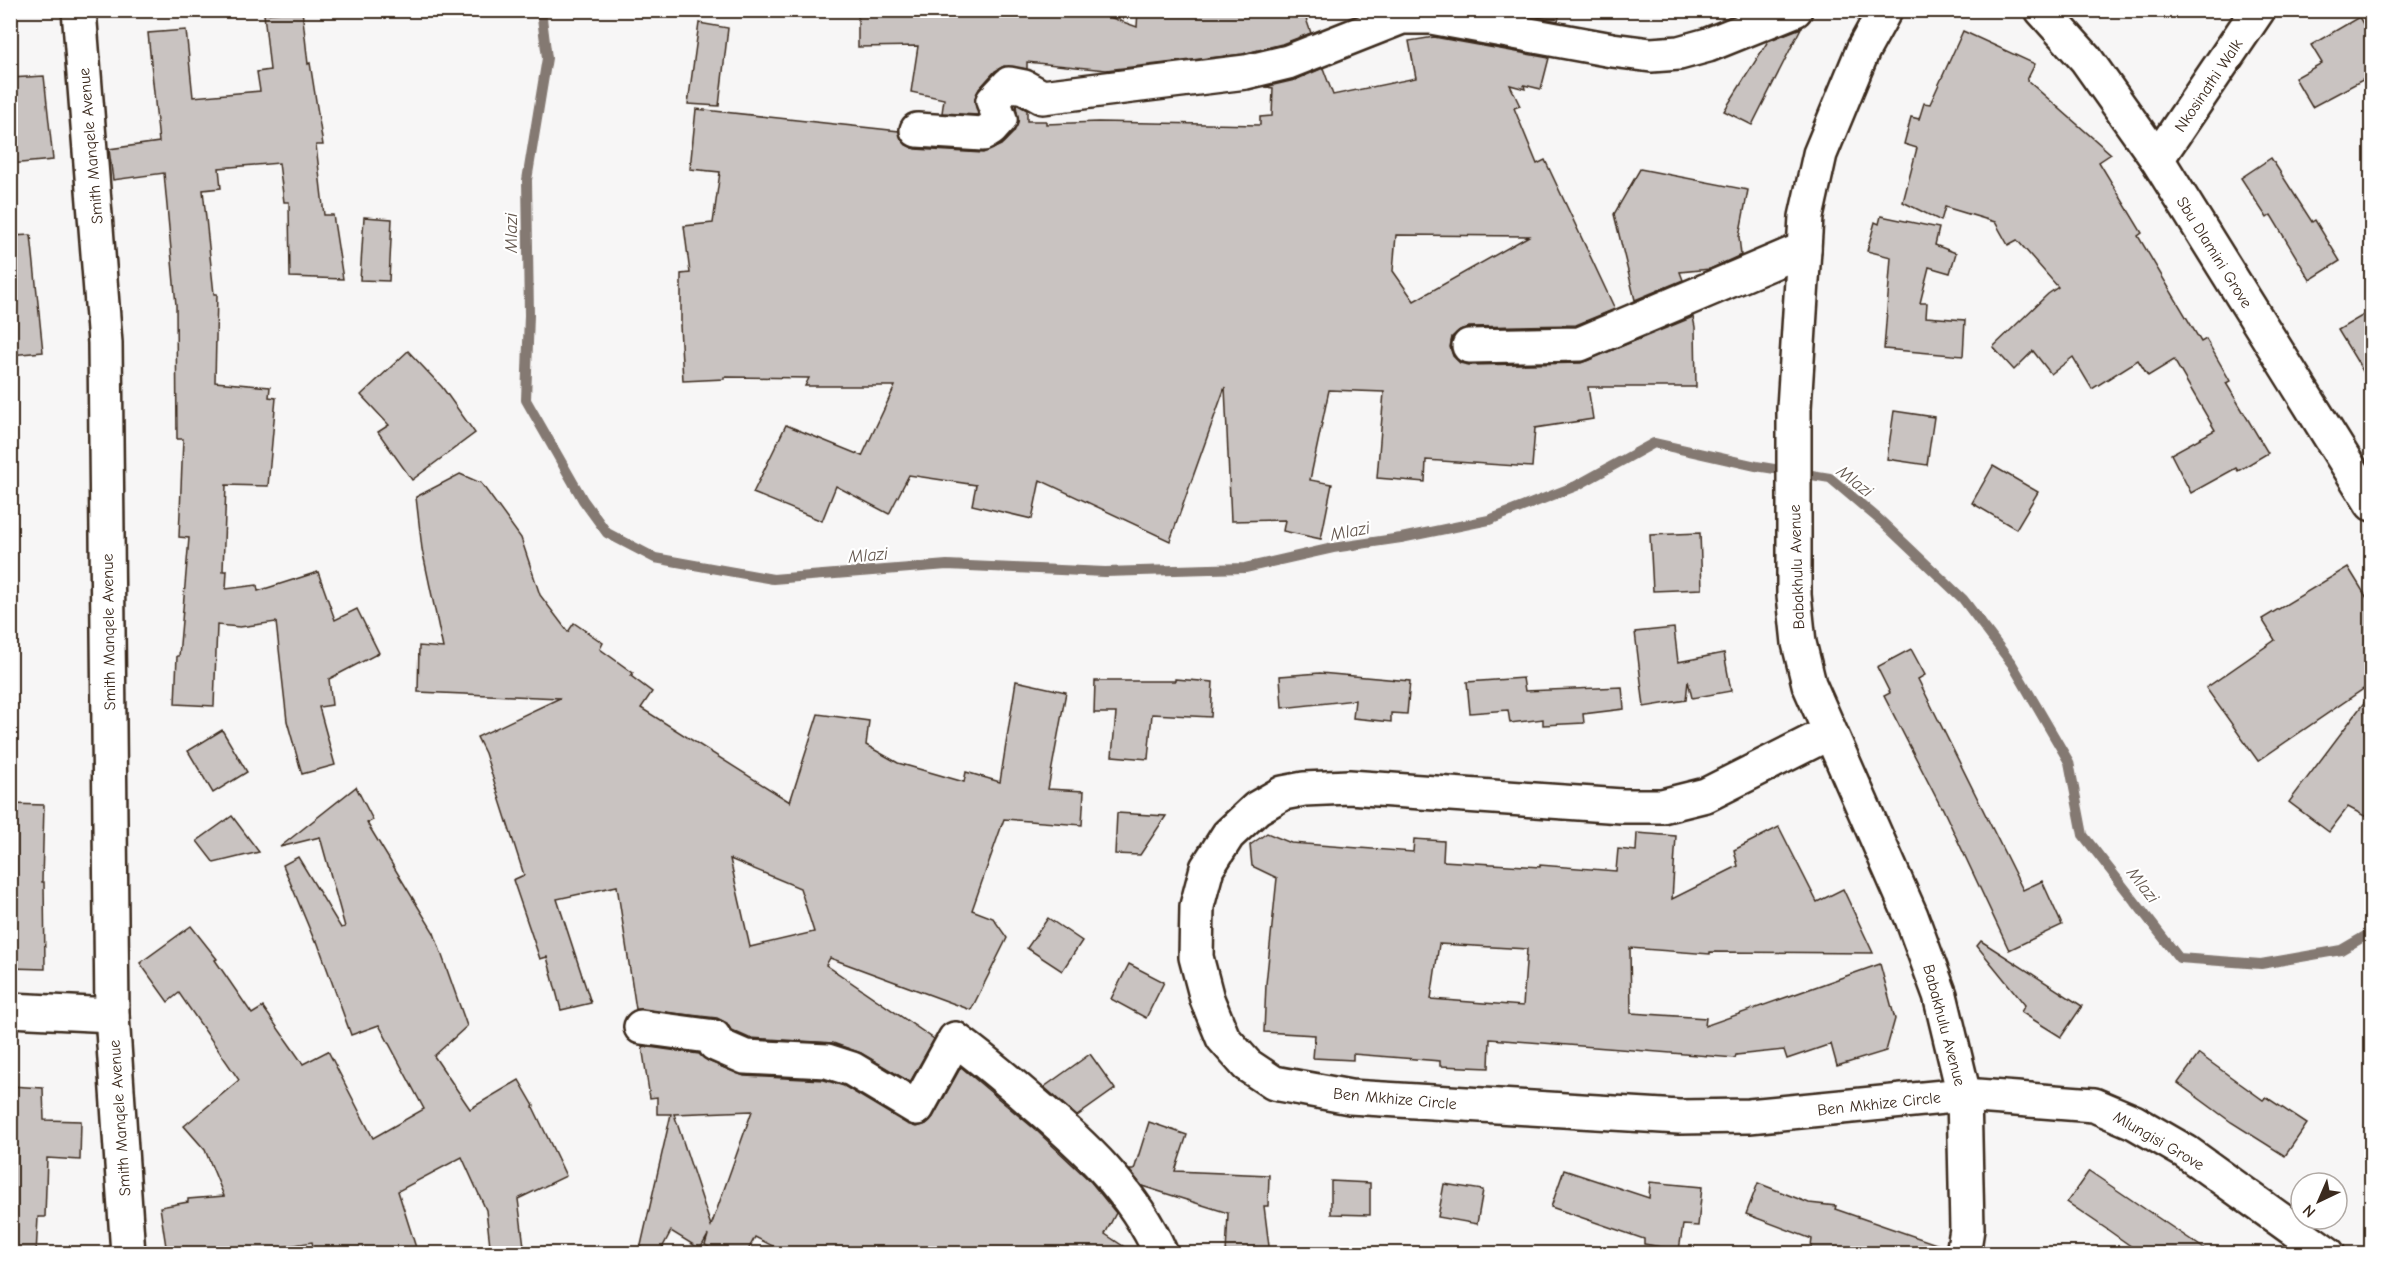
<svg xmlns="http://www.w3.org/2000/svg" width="2382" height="1264" viewBox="0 0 2382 1264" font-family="'Comic Neue',sans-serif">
  <rect width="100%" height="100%" fill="#f7f6f6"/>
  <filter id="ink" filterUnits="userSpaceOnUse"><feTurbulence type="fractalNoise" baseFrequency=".0167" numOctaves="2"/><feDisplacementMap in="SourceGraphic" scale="12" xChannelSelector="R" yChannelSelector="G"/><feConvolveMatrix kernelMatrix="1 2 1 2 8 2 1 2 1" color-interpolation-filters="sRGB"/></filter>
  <g filter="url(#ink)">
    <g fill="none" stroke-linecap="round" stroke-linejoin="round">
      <path stroke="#847972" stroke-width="10" d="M 541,10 L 547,58 L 527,180 L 529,315 L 526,400 L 583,500 L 607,533 L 655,558 L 773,579 L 947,565 L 1105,572 L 1245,568 L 1333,548 L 1401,538 L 1489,520 L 1576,486 L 1654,443 L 1756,466 L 1830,478 L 1881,521 L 1963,599 L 2012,664 L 2069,762 L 2083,835 L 2179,958 L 2261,964 L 2341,950 L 2372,932"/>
    </g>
    <g fill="#c9c3c1" stroke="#3b2a1e" stroke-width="1.5" fill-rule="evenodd">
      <path d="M 302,10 L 308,64 L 310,63 L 323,145 L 316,145 L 324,215 L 333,215 L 343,279 L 290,277 L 289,202 L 284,202 L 279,163 L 219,168 L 221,188 L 203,190 L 214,294 L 217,294 L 215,382 L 270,387 L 269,397 L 276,398 L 268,486 L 226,485 L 223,571 L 227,571 L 226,589 L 257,585 L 258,591 L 318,572 L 335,620 L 357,609 L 379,653 L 329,679 L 332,705 L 319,707 L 335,765 L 302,774 L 287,721 L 276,622 L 240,627 L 217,625 L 214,706 L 175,704 L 177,656 L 179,656 L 189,538 L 179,537 L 183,439 L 177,439 L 176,305 L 164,173 L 113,180 L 109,149 L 159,142 L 148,33 L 186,30 L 193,97 L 260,91 L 257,72 L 270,70 L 264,14 Z"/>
      <path d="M 858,10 L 1090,10 L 1137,27 L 1138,10 L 1303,10 L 1311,33 L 1282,44 L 1243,54 L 1106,70 L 1027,62 L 1027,69 L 1004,66 L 995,71 L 979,89 L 975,98 L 978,115 L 942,113 L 944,99 L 911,92 L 918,46 L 858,47 Z"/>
      <path d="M 1560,13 L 1558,21 L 1537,17 Z"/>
      <path d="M 2359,17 L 2372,39 L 2372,75 L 2312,107 L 2295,78 L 2322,63 L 2311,45 Z"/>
      <path d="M 699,23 L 728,28 L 719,106 L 688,104 Z"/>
      <path d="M 1801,28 L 1752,125 L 1724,111 L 1768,41 Z"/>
      <path d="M 1963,31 L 2035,64 L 2027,80 L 2111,154 L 2099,162 L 2142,233 L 2138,236 L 2201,342 L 2206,339 L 2230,381 L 2226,383 L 2268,453 L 2238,471 L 2236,468 L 2191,493 L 2171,454 L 2215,430 L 2174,360 L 2148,376 L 2138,360 L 2092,389 L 2073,357 L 2051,374 L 2033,351 L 2014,370 L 1993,347 L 2048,294 L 2058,287 L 2017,240 L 2008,245 L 1995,222 L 1945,207 L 1941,221 L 1903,202 L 1917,148 L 1904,144 L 1911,117 L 1919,119 L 1924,103 L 1930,104 Z"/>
      <path d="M 1434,37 L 1549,58 L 1541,89 L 1524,85 L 1525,89 L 1510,85 L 1520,106 L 1514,108 L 1537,164 L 1545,160 L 1615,309 L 1576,325 L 1469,327 L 1460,330 L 1452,337 L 1450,347 L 1453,356 L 1460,363 L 1469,365 L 1581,363 L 1693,317 L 1695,327 L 1696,387 L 1588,387 L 1593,419 L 1535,428 L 1532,467 L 1426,460 L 1425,482 L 1377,478 L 1384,392 L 1329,390 L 1310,480 L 1332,484 L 1321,539 L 1283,531 L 1285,520 L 1231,521 L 1225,387 L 1170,541 L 1040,480 L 1032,519 L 972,505 L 976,485 L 909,475 L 889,514 L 836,486 L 822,521 L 753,493 L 786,425 L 862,456 L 895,386 L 805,386 L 809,378 L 724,377 L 724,379 L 683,381 L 680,325 L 681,325 L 681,274 L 690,273 L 684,226 L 713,223 L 720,172 L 690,169 L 696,109 L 899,131 L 901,139 L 906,145 L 915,149 L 983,153 L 1001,145 L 1014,132 L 1018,122 L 1016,104 L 1027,110 L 1027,121 L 1046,121 L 1046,124 L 1098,122 L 1260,125 L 1260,117 L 1272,116 L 1273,88 L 1265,87 L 1295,80 L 1323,68 L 1333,95 L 1416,78 L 1409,41 ZM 1396,235 L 1529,236 L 1414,301 L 1393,271 Z"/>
      <path d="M 44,76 L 53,160 L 10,164 L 10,78 Z"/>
      <path d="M 2271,158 L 2312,222 L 2315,220 L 2340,261 L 2310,280 L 2271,215 L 2267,218 L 2241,178 Z"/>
      <path d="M 1640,169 L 1748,190 L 1739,237 L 1741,255 L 1710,269 L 1680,272 L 1683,280 L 1635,300 L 1614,214 Z"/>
      <path d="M 1881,216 L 1939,228 L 1935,245 L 1956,253 L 1950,273 L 1929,267 L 1920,303 L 1927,303 L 1926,317 L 1965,320 L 1963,356 L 1884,349 L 1891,257 L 1867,251 L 1875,222 L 1879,224 Z"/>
      <path d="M 364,217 L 392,219 L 389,281 L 360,280 Z"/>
      <path d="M 31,235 L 43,352 L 10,355 L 10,236 Z"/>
      <path d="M 2372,310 L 2372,386 L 2338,330 Z"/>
      <path d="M 408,351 L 442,387 L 475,433 L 412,480 L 378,432 L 389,425 L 361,395 Z"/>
      <path d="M 1894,411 L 1934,417 L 1927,465 L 1887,459 Z"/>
      <path d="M 1993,466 L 2038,492 L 2016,529 L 1972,503 Z"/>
      <path d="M 460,474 L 481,483 L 521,538 L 540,595 L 568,632 L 574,623 L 603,643 L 600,649 L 633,673 L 631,676 L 652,692 L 641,708 L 790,802 L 818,714 L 869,721 L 866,745 L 898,763 L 964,782 L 966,772 L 1000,782 L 1016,681 L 1066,692 L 1048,789 L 1084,791 L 1082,825 L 1004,819 L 972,910 L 993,918 L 1007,938 L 971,1010 L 830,958 L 826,965 L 934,1039 L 910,1082 L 861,1053 L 833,1043 L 749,1038 L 731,1030 L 727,1023 L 717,1018 L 636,1009 L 617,886 L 557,899 L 591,1003 L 561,1010 L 547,957 L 540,959 L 513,880 L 524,875 L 485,753 L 477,737 L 560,698 L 418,692 L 419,646 L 443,648 L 422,549 L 416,497 ZM 730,859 L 800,888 L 814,932 L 750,947 Z"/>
      <path d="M 1700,533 L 1702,589 L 1653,591 L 1650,535 Z"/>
      <path d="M 2348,567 L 2372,606 L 2372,683 L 2258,761 L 2206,688 L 2275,640 L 2262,619 Z"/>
      <path d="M 1674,628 L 1678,662 L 1724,653 L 1731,691 L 1692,698 L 1688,681 L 1686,700 L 1644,707 L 1635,632 Z"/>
      <path d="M 1911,649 L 1925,675 L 1918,679 L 2023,890 L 2042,881 L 2062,925 L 2009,950 L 1942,807 L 1941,807 L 1884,696 L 1890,693 L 1877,667 Z"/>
      <path d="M 1320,673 L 1410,681 L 1407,714 L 1391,713 L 1391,722 L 1353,718 L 1355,700 L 1282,708 L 1280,676 Z"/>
      <path d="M 1523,678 L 1525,691 L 1622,687 L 1624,709 L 1583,714 L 1584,723 L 1543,725 L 1543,719 L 1510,723 L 1508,710 L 1470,713 L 1467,682 Z"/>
      <path d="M 1175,679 L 1213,682 L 1211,717 L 1152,714 L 1148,759 L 1112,756 L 1116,713 L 1094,713 L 1095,681 L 1175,681 Z"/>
      <path d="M 2372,692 L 2372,820 L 2348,807 L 2329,832 L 2289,802 Z"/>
      <path d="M 222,730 L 247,772 L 213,793 L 188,751 Z"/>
      <path d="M 356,787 L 373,820 L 367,823 L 434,933 L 467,1026 L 434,1056 L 470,1109 L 519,1080 L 534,1106 L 533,1107 L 566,1176 L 518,1199 L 525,1254 L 491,1254 L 486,1210 L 462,1157 L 398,1191 L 418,1254 L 315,1254 L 312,1242 L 241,1254 L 197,1253 L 196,1248 L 167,1253 L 160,1207 L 188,1202 L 188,1199 L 224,1196 L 205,1150 L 184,1126 L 239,1080 L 179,993 L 168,1002 L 140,963 L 191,926 L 217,959 L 215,960 L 252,1014 L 263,1007 L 303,1064 L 328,1051 L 373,1138 L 424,1109 L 379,1025 L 351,1035 L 317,941 L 315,942 L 283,865 L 298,857 L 341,928 L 345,927 L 320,837 L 280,847 Z"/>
      <path d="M 10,804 L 44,805 L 42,882 L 44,882 L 45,969 L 10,968 Z"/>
      <path d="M 1117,813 L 1166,816 L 1140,855 L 1115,854 Z"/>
      <path d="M 232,816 L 259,852 L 214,863 L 197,841 Z"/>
      <path d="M 1779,827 L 1817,902 L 1843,889 L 1873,953 L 1710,952 L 1710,954 L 1630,948 L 1631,1013 L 1706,1018 L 1705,1026 L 1880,964 L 1895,1019 L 1886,1051 L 1837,1066 L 1831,1044 L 1787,1059 L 1784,1050 L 1736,1055 L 1735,1058 L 1490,1039 L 1489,1068 L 1440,1066 L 1440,1061 L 1353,1054 L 1353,1060 L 1313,1058 L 1315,1035 L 1264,1032 L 1266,984 L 1277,878 L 1252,866 L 1250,845 L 1267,833 L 1291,843 L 1413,852 L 1414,839 L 1444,841 L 1443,861 L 1540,867 L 1540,865 L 1616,871 L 1618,849 L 1636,851 L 1637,833 L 1676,836 L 1672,899 L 1738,866 L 1734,850 ZM 1439,944 L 1527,949 L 1523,1006 L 1431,999 Z"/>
      <path d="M 1048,918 L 1082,941 L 1062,971 L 1027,948 Z"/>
      <path d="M 1981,941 L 2082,1006 L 2061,1037 L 2021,1012 L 2025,1005 L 1977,946 Z"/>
      <path d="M 1129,964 L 1164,982 L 1146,1018 L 1111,999 Z"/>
      <path d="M 642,1046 L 699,1054 L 708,1061 L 744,1076 L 824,1080 L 844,1086 L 907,1124 L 916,1127 L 926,1124 L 933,1117 L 961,1067 L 1037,1131 L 1091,1182 L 1116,1213 L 1105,1234 L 1135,1254 L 788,1254 L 755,1237 L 746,1254 L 720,1254 L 705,1245 L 708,1235 L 700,1249 L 671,1231 L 659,1254 L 639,1254 L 671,1114 L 657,1114 L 657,1097 L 650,1098 ZM 752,1111 L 711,1226 L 674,1114 Z"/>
      <path d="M 1090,1054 L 1115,1089 L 1077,1116 L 1044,1087 Z"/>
      <path d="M 2199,1054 L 2263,1100 L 2266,1097 L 2307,1124 L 2285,1156 L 2231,1122 L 2178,1083 Z"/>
      <path d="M 10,1086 L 43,1088 L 44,1120 L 81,1121 L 80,1160 L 47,1158 L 45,1217 L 38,1217 L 36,1254 L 10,1254 Z"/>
      <path d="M 1149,1122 L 1187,1135 L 1175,1171 L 1269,1175 L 1268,1206 L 1264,1206 L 1270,1254 L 1226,1254 L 1228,1213 L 1142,1186 L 1129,1170 L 1134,1170 Z"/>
      <path d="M 1564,1170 L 1649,1198 L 1650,1182 L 1702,1187 L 1698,1226 L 1683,1225 L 1679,1250 L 1644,1244 L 1644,1239 L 1551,1207 Z"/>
      <path d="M 2089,1171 L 2145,1209 L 2212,1254 L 2142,1254 L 2108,1230 L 2067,1202 Z"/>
      <path d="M 1331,1181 L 1370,1183 L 1370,1215 L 1331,1214 Z"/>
      <path d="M 1758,1183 L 1809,1203 L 1836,1206 L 1835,1209 L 1945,1247 L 1945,1254 L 1810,1254 L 1812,1239 L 1746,1214 Z"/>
      <path d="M 1444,1184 L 1483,1190 L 1477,1224 L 1438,1217 Z"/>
    </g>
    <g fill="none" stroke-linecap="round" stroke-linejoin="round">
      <defs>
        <g id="minor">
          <path d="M 79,10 L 105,343 L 112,1015 L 128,1254"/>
          <path d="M 1885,10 L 1863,50 L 1820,154 L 1806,217 L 1794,408 L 1794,595 L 1799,643 L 1809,684 L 1911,916 L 1940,995 L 1964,1095 L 1967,1229 L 1963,1254"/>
          <path d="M 2042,10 L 2086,59 L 2157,159 L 2372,504"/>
          <path d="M 917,130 L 983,134 L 991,129 L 1000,119 L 993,101 L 1009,84 L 1024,87 L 1042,97 L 1246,72 L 1288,62 L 1402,17 L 1431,17 L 1612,50 L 1651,55 L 1679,53 L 1708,45 L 1795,10"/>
          <path d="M 2157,159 L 2258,10"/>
          <path d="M 1469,346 L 1580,344 L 1804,249"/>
          <path d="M 1829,733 L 1706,795 L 1662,806 L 1622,806 L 1349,787 L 1304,789 L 1283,793 L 1257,808 L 1228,835 L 1207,868 L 1197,906 L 1196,957 L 1207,999 L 1223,1038 L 1247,1065 L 1274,1083 L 1350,1097 L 1679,1117 L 1749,1116 L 1964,1095 L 2094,1105 L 2134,1122 L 2186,1152 L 2328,1254"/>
          <path d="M 10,1010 L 112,1015"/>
          <path d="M 641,1027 L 708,1036 L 714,1037 L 715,1044 L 745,1057 L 827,1061 L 852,1069 L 917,1108 L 955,1039 C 981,1058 1006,1079 1030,1100 C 1081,1143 1134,1191 1161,1254"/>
        </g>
      </defs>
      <use href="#minor" stroke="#3b2a1e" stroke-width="38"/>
      <use href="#minor" stroke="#fff" stroke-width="33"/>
    </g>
  </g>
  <g text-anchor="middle" stroke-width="4.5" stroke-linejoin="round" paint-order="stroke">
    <g font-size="16" fill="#3b2a1e" stroke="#fff">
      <text transform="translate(2208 85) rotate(-56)" y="6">Nkosinathi Walk</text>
      <text transform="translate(90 146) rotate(-95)" y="6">Smith Manqele Avenue</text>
      <text transform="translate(2215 252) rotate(58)" y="6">Sbu Dlamini Grove</text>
      <text transform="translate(1796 567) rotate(-92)" y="6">Babakhulu Avenue</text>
      <text transform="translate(108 632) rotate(-91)" y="6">Smith Manqele Avenue</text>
      <text transform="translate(1945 1025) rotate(75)" y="6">Babakhulu Avenue</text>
      <text transform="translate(1395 1098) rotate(5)" y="6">Ben Mkhize Circle</text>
      <text transform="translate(1879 1103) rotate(-6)" y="6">Ben Mkhize Circle</text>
      <text transform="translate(119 1118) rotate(-94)" y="6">Smith Manqele Avenue</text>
      <text transform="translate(2159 1140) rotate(30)" y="6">Mlungisi Grove</text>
    </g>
    <g font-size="18" font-style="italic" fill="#65584f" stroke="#fff">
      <text transform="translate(511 233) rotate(-90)" y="6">Mlazi</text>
      <text transform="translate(1855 481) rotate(38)" y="6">Mlazi</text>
      <text transform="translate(1350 531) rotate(-11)" y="6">Mlazi</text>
      <text transform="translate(868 555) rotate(-5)" y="6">Mlazi</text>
      <text transform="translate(2143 885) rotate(52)" y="6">Mlazi</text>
    </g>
  </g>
  <rect width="2382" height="1264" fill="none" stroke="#fff" stroke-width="36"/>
  <rect x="18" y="18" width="2346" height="1228" fill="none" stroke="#3b2a1e" stroke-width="2" filter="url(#ink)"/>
  <g transform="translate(2319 1201) rotate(224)"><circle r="28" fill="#ffffff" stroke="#b1aaa5" stroke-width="1.5"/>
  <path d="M0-4.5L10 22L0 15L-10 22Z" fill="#3b2a1e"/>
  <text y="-9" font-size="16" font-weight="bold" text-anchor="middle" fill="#3b2a1e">N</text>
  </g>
</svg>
